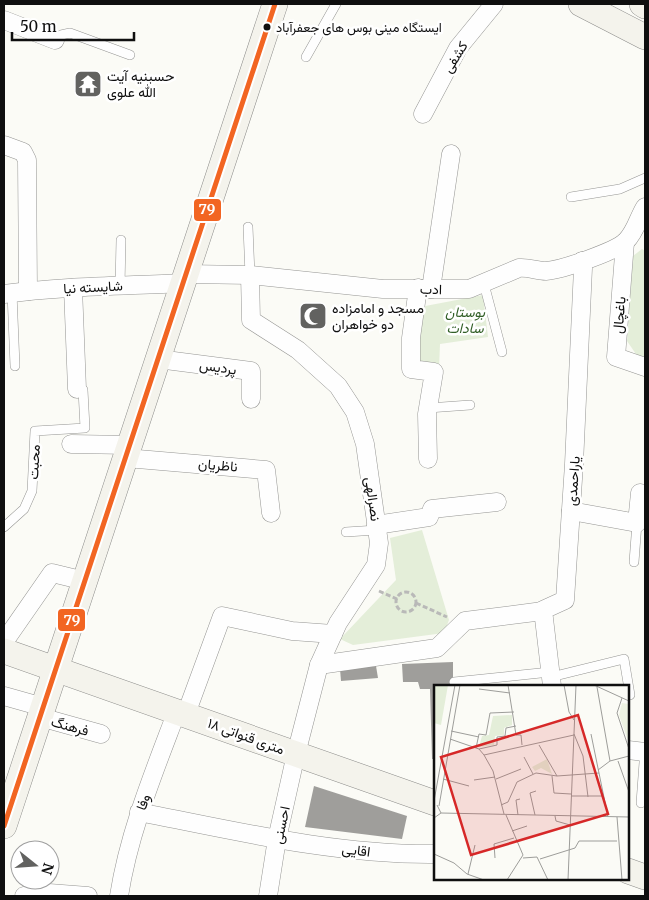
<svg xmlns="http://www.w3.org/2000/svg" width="649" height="900" viewBox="0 0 649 900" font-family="Merriweather,Vazirmatn,serif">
  <rect width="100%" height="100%" fill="#fbfbf6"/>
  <g fill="#e4eed9">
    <path d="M 642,249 L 645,251 L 645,358 L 638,357 L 627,341 L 633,256 Z"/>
    <path d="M 483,295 L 488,337 L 440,344 L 439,369 L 417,363 L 420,307 Z"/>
    <path d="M 422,530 L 449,620 L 444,633 L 353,645 L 340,639 L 396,580 L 390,538 Z"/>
  </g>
  <g fill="#9f9e9b">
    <path d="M 453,662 L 453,686 L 435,686 L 435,759 L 432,759 L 430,689 L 420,689 L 418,682 L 403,682 L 402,664 Z"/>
    <path d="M 376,666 L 378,678 L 341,681 L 340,669 Z"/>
    <path d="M 314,786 L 407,816 L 402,839 L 305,827 Z"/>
  </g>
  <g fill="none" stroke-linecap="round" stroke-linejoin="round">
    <defs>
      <g id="lane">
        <path d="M 55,40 L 61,35 L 70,33 L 130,55"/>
        <path d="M 306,57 L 336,4"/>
        <path d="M 571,197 L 620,189 L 645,178"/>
        <path d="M 248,227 L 250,275"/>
        <path d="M 484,284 L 502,352"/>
        <path d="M 120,286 L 121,240"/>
        <path d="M 12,293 L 15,366"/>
        <path d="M 428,408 L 470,405"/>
        <path d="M 4,527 L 24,509 L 32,491 L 35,431 L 85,428 L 83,390 L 77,389"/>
        <path d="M 346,532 L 377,530"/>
        <path d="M 634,562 L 637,523"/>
        <path d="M 551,677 L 624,659 L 630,695"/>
        <path d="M 454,682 L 550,672"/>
        <path d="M 641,803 L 645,749"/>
      </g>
      <g id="street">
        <path d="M 4,20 L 55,40"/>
        <path d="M 423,114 L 458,48 L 494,4"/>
        <path d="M 4,145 L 23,152 L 27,160 L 28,291"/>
        <path d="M 625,242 L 616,357 L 645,367"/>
        <path d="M 186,274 L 250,275 L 383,289 L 469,289 L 519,268 C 529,267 537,271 546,271 C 562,270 616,251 626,241 C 636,231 638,218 645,207"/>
        <path d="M 250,275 L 251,320 L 298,350 L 338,386 L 355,412 L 365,444 L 379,543 L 376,565 L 338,623 L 319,665 L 296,754 L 277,839 L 268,896"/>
        <path d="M 73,288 L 77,389"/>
        <path d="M 418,288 L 411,338 L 411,369 L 434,372 L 427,414 L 428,459"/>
        <path d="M 431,289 L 451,154"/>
        <path d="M 4,294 C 63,286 123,286 183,283"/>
        <path d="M 158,359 L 251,371 L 251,399"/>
        <path d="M 71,444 L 130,445"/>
        <path d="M 126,458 L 266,470 L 271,513"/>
        <path d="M 571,511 L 637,523 L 640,493 L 645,494"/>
        <path d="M 376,525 L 429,517 L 432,509 L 497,502"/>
        <path d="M 4,642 L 52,573 L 85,581"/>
        <path d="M 319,665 L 437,648 L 465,621 L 543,611"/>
        <path d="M 552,686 L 543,610 L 565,600 L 574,464 L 583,268 L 582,261"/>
        <path d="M 4,696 L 43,707"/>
        <path d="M 186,714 L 222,616 L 292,631 L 333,634"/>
        <path d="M 40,717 L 101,734"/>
        <path d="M 628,750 L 645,752"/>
        <path d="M 139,812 C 236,831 335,855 435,854"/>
        <path d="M 24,896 L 49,893 L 88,896"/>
        <path d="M 119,896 C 129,832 154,772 177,711"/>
      </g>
      <g id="secondary">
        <path d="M 581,4 L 645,37"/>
        <path d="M 642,4 L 645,6"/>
        <path d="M 4,651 L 435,803"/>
        <path d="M 4,826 L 275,4"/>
        <path d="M 628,871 L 645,877"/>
      </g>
    </defs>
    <use href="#lane" stroke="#959593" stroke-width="10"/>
    <use href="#street" stroke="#959593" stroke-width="19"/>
    <use href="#secondary" stroke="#8c8c8a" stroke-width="26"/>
    <g stroke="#b9b9b8" stroke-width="3" stroke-dasharray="5 2.5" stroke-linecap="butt">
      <path d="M 379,591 L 397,599"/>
      <circle cx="406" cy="602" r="10"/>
      <path d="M 416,603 L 447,617"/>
    </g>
    <use href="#lane" stroke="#fefefe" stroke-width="9"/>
    <use href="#street" stroke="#fefefe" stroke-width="18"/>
    <use href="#secondary" stroke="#f4f3ec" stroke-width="25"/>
    <defs>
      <path id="bus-1" d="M 4,826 L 275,4"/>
    </defs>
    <use href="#bus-1" stroke="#fff" stroke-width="9"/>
    <use href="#bus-1" stroke="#f26522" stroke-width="5"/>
  </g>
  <defs>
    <symbol id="temple-square" viewBox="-11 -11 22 22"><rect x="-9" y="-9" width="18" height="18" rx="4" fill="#626260" stroke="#fff"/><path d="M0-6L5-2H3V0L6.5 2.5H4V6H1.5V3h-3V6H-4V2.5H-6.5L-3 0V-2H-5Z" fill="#fff"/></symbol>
    <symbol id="mosque-square" viewBox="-11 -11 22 22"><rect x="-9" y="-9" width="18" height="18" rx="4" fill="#626260" stroke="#fff"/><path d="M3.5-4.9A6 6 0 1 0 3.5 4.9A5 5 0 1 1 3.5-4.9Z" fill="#fff"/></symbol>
  </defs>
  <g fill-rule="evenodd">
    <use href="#temple-square" x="72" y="68" width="32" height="32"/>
    <use href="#mosque-square" x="297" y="300" width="32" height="32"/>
  </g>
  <circle fill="#0f0f0f" stroke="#fff" stroke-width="2" cx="267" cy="27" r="4.5"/>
  <g text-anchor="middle" stroke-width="5" stroke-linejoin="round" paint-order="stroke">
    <g font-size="13" fill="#0f0f0f" stroke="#fff" text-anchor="start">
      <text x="276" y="32">ایستگاه مینی بوس های جعفرآباد</text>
    </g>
    <g font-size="14" fill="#0f0f0f" stroke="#fff">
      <text transform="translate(455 57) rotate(-58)" y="5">کشفی</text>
      <text transform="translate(93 287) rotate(-3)" y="5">شایسته نیا</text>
      <text transform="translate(431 289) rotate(1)" y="5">ادب</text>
      <text transform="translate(619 315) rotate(-85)" y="5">باغچال</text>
      <text transform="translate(218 367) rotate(8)" y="5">پردیس</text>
      <text transform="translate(34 462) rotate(-87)" y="5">محبت</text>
      <text transform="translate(218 465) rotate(5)" y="5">ناظریان</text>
      <text transform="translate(573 481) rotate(-86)" y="5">یاراحمدی</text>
      <text transform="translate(373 499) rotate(82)" y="5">نصرالهی</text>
      <text transform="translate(70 726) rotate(15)" y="5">فرهنگ</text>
      <text transform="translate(246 736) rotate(20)" y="5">۱۸ متری قنواتی</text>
      <text transform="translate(143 802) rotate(-70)" y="5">وفا</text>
      <text transform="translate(281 825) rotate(-78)" y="5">احسنی</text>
      <text transform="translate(356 850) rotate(7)" y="5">اقایی</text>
    </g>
    <g font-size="14" fill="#0f0f0f" stroke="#fff" text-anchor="start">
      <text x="107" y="81">حسینیه آیت<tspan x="107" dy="16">الله علوی</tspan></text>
      <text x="332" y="313">مسجد و امامزاده<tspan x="332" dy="16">دو خواهران</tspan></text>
    </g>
    <g font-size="14" font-style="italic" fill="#325f27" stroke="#fff">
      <text x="465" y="317">بوستان<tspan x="465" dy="16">سادات</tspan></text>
    </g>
  </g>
  <g transform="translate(434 685)">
    <rect width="195" height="195" fill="#fbfbf6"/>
    <path d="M 0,0 L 14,0 L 7,40 L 0,38 ZM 78,30 L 78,40 L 70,43 L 70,50 L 61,51 L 60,60 L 45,62 L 48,51 L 55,50 L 59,31 ZM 113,74 L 118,89 L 107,83 L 101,86 L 98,82 Z" fill="#e4eed9"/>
    <path d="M 188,18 L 195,19 L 195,58 L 185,30 Z" fill="#eef3e2"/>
    <path fill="none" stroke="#9d9d9a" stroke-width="1" d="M 74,0 L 82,50 L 87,50 L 88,60M 130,0 L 135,27 L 140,35M 160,0 L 195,16M 163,2 L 176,76 L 195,71M 45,4 L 76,8M 188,13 L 183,28 L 195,64M 17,46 L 45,52M 140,49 L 149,71 L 154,112M 157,49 L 174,132M 16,54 L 45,64 L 50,70 L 59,86 L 70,129M 105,60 L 123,91M 42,63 L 45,49 L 52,50 L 56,28 L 80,27M 45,64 L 63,60 L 63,52 L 71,51 L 72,43 L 82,41M 50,70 L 140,50M 90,72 L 99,89M 184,76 L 195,107M 164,85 L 176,76M 118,91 L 120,108 L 137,109M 9,94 L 35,101M 62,94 L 87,84M 40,95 L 61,92M 137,111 L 169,111M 0,116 L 21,0M 67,120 L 74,117 L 83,97 L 102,88 L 123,91 L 165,88M 5,121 L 26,0M 7,128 L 195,132M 72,130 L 89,170 L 73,195M 84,130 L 82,115 L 86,114M 101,130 L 96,108 L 102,106M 121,131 L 122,136 L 136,140M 183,132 L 188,195M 0,133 L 7,128 L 3,120M 78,146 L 93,141M 0,169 L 20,178 L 33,189 L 50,195M 61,173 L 60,159 L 80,153M 89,173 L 103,172 L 114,195M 106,174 L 141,163 L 145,156 L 183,156M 34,189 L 41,160M 134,195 L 142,0"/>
    <path fill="#d62828" fill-opacity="0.15" stroke="#d62828" stroke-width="2.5" d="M 144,30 L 174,129 L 37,170 L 7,72 Z"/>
    <rect width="195" height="195" fill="none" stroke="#0f0f0f" stroke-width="2.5"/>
  </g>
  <g stroke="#fff" stroke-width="2">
    <rect x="193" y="198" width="29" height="24" rx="5" fill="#f26522"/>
    <rect x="57" y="608" width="29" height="24" rx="5" fill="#f26522"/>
  </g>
  <g font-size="14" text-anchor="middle" font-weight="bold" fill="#fff">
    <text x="207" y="214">79</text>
    <text x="72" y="625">79</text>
  </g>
  <rect width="649" height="900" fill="none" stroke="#0f0f0f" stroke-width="10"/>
  <g transform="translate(35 865) rotate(107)"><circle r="24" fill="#ffffff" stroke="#9f9f9f"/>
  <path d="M0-4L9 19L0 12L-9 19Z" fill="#626260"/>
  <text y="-8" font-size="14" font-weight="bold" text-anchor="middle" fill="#0f0f0f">N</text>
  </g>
  <path d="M12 32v8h122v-8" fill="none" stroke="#0f0f0f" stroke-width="2.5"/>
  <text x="20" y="32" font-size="15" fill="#0f0f0f" stroke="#ffffff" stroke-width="4" paint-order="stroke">50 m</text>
</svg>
